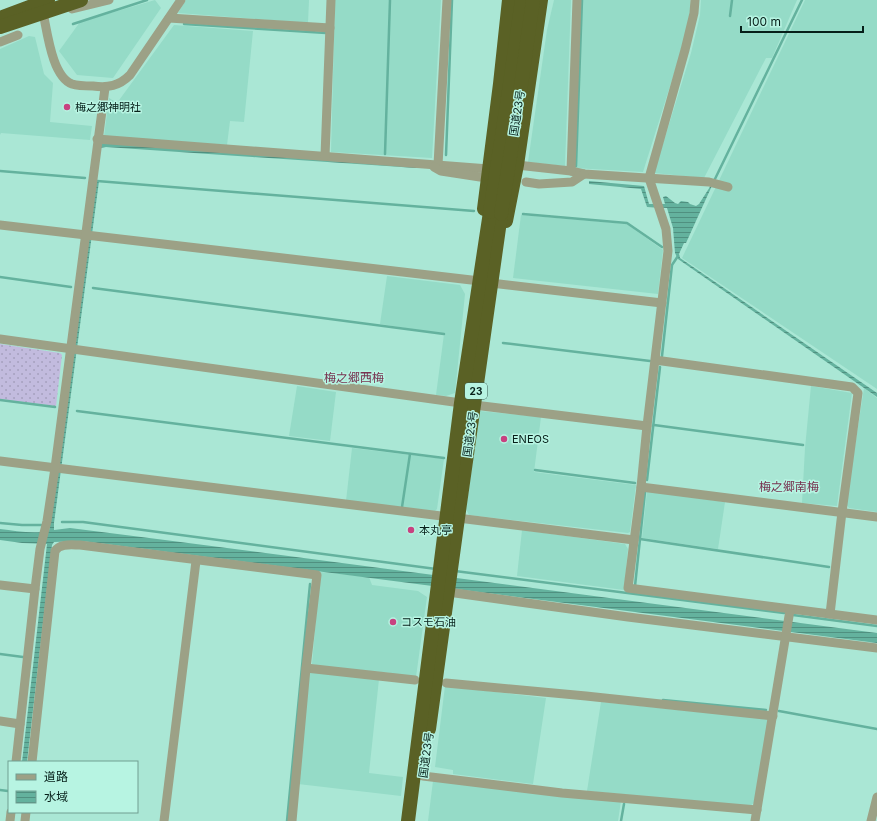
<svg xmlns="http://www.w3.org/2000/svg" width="877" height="821" viewBox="0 0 877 821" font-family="Inter,'Noto Sans JP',sans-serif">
  <defs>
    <pattern id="grass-dots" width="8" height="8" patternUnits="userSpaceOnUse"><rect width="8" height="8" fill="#c2bbde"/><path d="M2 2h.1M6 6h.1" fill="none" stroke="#a5a0be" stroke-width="1.8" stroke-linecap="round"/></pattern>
    <pattern id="water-rules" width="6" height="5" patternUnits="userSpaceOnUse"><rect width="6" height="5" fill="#64b29e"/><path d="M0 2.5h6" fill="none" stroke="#509080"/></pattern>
  </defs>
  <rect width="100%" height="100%" fill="#aae7d5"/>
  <g fill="#95dbc7">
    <path d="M 155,0 L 161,8 L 113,78 L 77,75 L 59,51 L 80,22 Z"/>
    <path d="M 186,0 L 309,0 L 308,23 L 178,13 Z"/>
    <path d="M 335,0 L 441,0 L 432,158 L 331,152 Z"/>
    <path d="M 554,0 L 571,0 L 565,166 L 528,162 L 547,30 Z"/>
    <path d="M 581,0 L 690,0 L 690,12 L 682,48 L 643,172 L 574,168 Z"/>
    <path d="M 701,0 L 797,0 L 772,58 L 766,58 L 704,178 L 654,173 L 691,53 L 700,15 Z"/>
    <path d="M 805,0 L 877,0 L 877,389 L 682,258 Z"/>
    <path d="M 174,25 L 253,31 L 244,122 L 230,121 L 227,145 L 104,136 L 109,98 L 117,103 Z"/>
    <path d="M 29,36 L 35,37 L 44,74 L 53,83 L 50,122 L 92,126 L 90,140 L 1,133 L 0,135 L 0,49 Z"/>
    <path d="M 521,215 L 627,224 L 663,250 L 658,294 L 513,278 Z"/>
    <path d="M 387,276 L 460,285 L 465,294 L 455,393 L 446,396 L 436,395 L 444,334 L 380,324 Z"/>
    <path d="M 297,386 L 336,392 L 330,441 L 289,436 Z"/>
    <path d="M 811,386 L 852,393 L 837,506 L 802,503 L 805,448 Z"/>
    <path d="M 864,388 L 877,398 L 877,512 L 849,508 L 846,504 Z"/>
    <path d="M 480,411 L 541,417 L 534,472 L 636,485 L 630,532 L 628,533 L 469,515 L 466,509 Z"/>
    <path d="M 352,448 L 444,459 L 437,509 L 435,511 L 346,501 Z"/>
    <path d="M 647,491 L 725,502 L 718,549 L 642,538 Z"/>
    <path d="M 522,530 L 625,544 L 628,549 L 624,590 L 517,576 Z"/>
    <path d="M 320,572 L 369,577 L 372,585 L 418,591 L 427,597 L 416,677 L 393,674 L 391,673 L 323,667 L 312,664 Z"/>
    <path d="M 309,672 L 379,679 L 369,773 L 403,777 L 401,796 L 298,784 Z"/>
    <path d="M 445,686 L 546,698 L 533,784 L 453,774 L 453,770 L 435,767 Z"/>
    <path d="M 601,702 L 769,719 L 754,803 L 750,806 L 587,791 Z"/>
    <path d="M 433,781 L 621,801 L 618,821 L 428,821 Z"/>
  </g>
  <path fill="url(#grass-dots)" d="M 0,344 L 60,353 L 62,355 L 56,406 L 0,399 Z"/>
  <g fill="url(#water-rules)">
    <path d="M 101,143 L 416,166 L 416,168 L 106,147 L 100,148 Z"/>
    <path d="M 715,179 L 686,243 L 684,243 L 679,254 L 680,258 L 877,393 L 877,397 L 678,259 L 675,253 L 673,228 L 667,208 L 647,207 L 641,189 L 589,184 L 589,181 L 644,186 L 649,204 L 665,204 L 663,197 L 666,196 L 675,203 L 678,204 L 681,201 L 688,202 L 690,204 L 696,206 L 699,204 Z"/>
    <path d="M 96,181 L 99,181 L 54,523 L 54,530 L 70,528 C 339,562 608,598 877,633 L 877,643 L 82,541 L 54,542 L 52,545 L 27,762 L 22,762 L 47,544 L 22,543 L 0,540 L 0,529 C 16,531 33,534 49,531 Z"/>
  </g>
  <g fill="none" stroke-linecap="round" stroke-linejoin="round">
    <g stroke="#64b29e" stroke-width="2.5">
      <path d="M 730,16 L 732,0"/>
      <path d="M 73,24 L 147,0"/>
      <path d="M 184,24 L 326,33"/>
      <path d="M 385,154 L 390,0"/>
      <path d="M 446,155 L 452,0"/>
      <path d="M 576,166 L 582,0"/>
      <path d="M 0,171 L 85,178"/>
      <path d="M 97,181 L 474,211"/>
      <path d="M 714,181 L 802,0"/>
      <path d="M 523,214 L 627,223 L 662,247"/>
      <path d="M 0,277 L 71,287"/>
      <path d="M 93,288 L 444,334"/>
      <path d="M 503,343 L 650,361"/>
      <path d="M 662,356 L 672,265 L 678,256"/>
      <path d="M 0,400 L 55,407"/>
      <path d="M 77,411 L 444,458"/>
      <path d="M 654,425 L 803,445"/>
      <path d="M 535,470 L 635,483"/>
      <path d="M 647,480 L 660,367"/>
      <path d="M 402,507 L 410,454"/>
      <path d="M 62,522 L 83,522 L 436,569"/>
      <path d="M 0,523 L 22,525 L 41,525"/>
      <path d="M 640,539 L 829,567"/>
      <path d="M 455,571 L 784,613"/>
      <path d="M 635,586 L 645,492"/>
      <path d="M 793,615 L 877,626"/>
      <path d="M 0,654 L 23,657"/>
      <path d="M 663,700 L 766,710"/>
      <path d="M 779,711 L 877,729"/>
      <path d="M 0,790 L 8,791"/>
      <path d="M 287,821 L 310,584"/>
      <path d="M 621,821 L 624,804"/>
    </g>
    <g stroke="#9ca186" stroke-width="9">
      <path d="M 42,8 C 47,28 51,76 72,84 C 78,86 87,86 93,86 C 108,88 119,86 130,75 L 181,0"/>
      <path d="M 72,9 L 109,0"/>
      <path d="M 169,18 L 330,28"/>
      <path d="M 0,42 L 18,35"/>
      <path d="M 97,139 L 489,169"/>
      <path d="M 325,156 L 331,0"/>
      <path d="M 438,165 L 447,0"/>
      <path d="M 517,165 L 571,171 L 584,174 L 709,182 L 728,187"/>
      <path d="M 434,167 L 441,171 L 480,177"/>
      <path d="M 571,171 L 577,0"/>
      <path d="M 526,182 L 539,184 L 572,182 L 584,174"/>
      <path d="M 0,225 L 480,281"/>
      <path d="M 491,283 L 662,303"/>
      <path d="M 0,339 L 461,403"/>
      <path d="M 655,360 L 852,387 L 858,393 L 842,512 L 830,614 L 628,588 L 641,487 L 647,426 L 668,251 L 666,229 L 649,178 L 685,50 L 694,13 L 695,0"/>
      <path d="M 474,405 L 647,426"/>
      <path d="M 0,461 L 634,540"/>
      <path d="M 641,487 L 877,517"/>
      <path d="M 0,585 L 35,589"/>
      <path d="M 448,592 L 628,617 L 877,648"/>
      <path d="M 830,614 L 877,620"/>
      <path d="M 306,668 L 415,680"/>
      <path d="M 446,683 L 586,696 L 773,716"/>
      <path d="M 0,721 L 20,724"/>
      <path d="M 16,762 L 35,589 L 40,549 L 47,521 L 55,468 L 105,88"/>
      <path d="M 32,762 L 55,551 C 60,543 72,545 80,545 L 317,575 L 306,668 L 292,821"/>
      <path d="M 423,776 L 562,793 L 757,810"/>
      <path d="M 10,821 L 11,812"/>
      <path d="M 25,821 L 26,812"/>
      <path d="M 164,821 L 196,561"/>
      <path d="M 755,821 L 790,610"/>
      <path d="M 871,821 L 877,797"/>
    </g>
    <g stroke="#5a6125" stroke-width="14">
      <path d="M 0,18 L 48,0"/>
      <path d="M 484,209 L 500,84 L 509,0"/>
      <path d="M 506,221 L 517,165 L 541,0"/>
      <path d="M 429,729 L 458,518 L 501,214"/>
      <path d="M 408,821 L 461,403 L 490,212"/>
    </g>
    <g stroke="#5a6125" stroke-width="14">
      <path d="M 0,27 L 81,0"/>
      <path d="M 490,212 L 508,97 L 522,0"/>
      <path d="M 501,214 L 519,100 L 533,0"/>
    </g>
  </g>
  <g fill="#c84180" stroke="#b7f4e2" stroke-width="1.5">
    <circle cx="67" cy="107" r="4"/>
    <circle cx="504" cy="439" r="4"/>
    <circle cx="411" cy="530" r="4"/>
    <circle cx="393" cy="622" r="4"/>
  </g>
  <g text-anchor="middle" stroke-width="3" stroke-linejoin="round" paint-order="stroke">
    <rect fill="#b7f4e2" stroke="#3b5f55" stroke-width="1" x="465" y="383" width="22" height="16" rx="3"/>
    <g font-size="10" font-weight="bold" fill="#061f19">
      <text x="476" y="395">23</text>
    </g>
    <g font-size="11" fill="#061f19" stroke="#b7f4e2" text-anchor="start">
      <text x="75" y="111">梅之郷神明社</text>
      <text x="512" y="443">ENEOS</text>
      <text x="419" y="534">本丸亭</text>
      <text x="401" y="626">コスモ石油</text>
    </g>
    <g font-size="11" fill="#061f19" stroke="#b7f4e2">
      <text transform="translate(517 113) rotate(-81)" y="4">国道23号</text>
      <text transform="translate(470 434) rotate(-82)" y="4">国道23号</text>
      <text transform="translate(426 755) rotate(-82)" y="4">国道23号</text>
    </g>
    <g font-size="12" fill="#773451" stroke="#b7f4e2">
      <text x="354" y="382">梅之郷西梅</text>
      <text x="789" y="491">梅之郷南梅</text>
    </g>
  </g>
  <rect x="8" y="761" width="130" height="52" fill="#b7f4e2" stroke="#709f92"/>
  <rect x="16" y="774" width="20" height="6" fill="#9ca186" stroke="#709f92"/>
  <text x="44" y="781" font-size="12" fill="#061f19">道路</text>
  <rect x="16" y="791" width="20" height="12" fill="url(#water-rules)" stroke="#709f92"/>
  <text x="44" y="801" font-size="12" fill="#061f19">水域</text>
  <path d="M741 26v6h122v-6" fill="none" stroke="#061f19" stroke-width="2"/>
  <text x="747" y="26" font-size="12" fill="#061f19" stroke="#b7f4e2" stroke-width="3" paint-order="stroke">100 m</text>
</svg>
